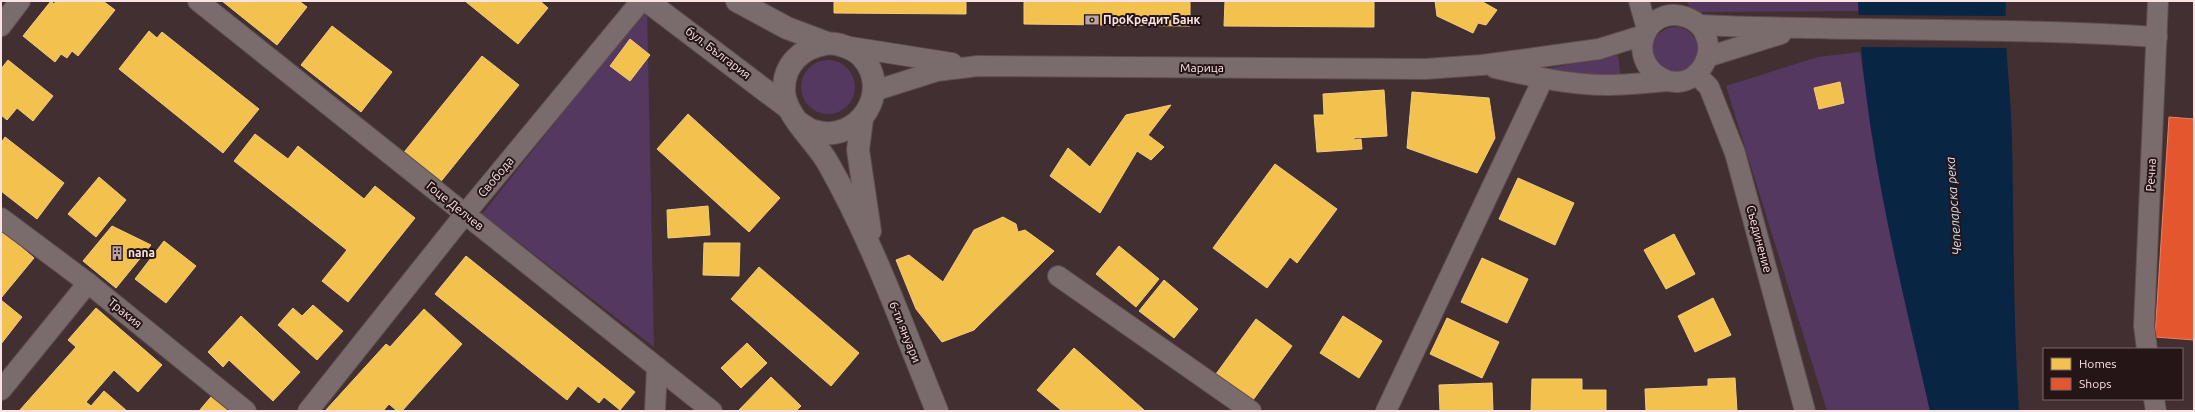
<svg xmlns="http://www.w3.org/2000/svg" width="2195" height="412" viewBox="0 0 2195 412" font-family="Ubuntu,sans-serif">
  <rect width="100%" height="100%" fill="#422f31"/>
  <g fill="#543860">
    <path d="M 1686,1 L 1858,1 L 1859,11 L 1694,12 Z"/>
    <path d="M 647,7 L 654,347 L 482,214 Z"/>
    <circle cx="1675" cy="50" r="23"/>
    <path d="M 1860,52 L 1875,153 L 1930,411 L 1827,411 L 1726,86 L 1818,57 Z"/>
    <path d="M 1618,55 L 1621,79 L 1545,69 Z"/>
    <circle cx="828" cy="87" r="27"/>
  </g>
  <path fill="#092544" d="M 1858,1 L 2006,1 C 2004,47 2011,92 2012,138 C 2014,229 2013,320 2019,411 L 1930,411 C 1899,276 1864,140 1858,1 Z"/>
  <path fill="#422f31" d="M 1857,15 L 2008,16 L 2009,48 L 1858,47 Z"/>
  <g fill="#f2c14e" stroke="#f5cb7b">
    <path d="M 51,1 L 54,4 L 56,1 L 103,1 L 115,10 L 78,56 L 72,51 L 67,58 L 61,54 L 55,62 L 23,36 Z"/>
    <path d="M 222,1 L 299,1 L 307,7 L 277,45 Z"/>
    <path d="M 465,1 L 540,1 L 548,8 L 518,44 Z"/>
    <path d="M 834,1 L 966,1 L 966,14 L 834,13 Z"/>
    <path d="M 1024,1 L 1190,1 L 1190,26 L 1024,24 Z"/>
    <path d="M 1225,1 L 1374,1 L 1374,27 L 1224,26 Z"/>
    <path d="M 1435,1 L 1481,1 L 1497,10 L 1486,25 L 1478,23 L 1473,33 L 1437,16 Z"/>
    <path d="M 332,26 L 392,72 L 361,112 L 301,65 Z"/>
    <path d="M 149,31 L 157,38 L 162,32 L 259,109 L 223,153 L 119,69 Z"/>
    <path d="M 630,39 L 650,55 L 630,81 L 610,66 Z"/>
    <path d="M 482,56 L 519,85 L 438,185 L 401,156 Z"/>
    <path d="M 8,60 L 53,96 L 33,121 L 17,108 L 7,120 L 1,115 L 1,69 Z"/>
    <path d="M 1840,82 L 1844,103 L 1819,109 L 1814,88 Z"/>
    <path d="M 1384,90 L 1387,136 L 1354,138 L 1354,140 L 1361,139 L 1362,149 L 1317,152 L 1314,115 L 1324,115 L 1323,94 Z"/>
    <path d="M 1412,92 L 1489,98 L 1495,138 L 1477,173 L 1407,148 Z"/>
    <path d="M 1171,105 L 1148,135 L 1164,147 L 1151,160 L 1137,151 L 1100,213 L 1050,176 L 1068,148 L 1090,167 L 1126,115 Z"/>
    <path d="M 688,114 L 780,198 L 749,232 L 657,149 Z"/>
    <path d="M 255,134 L 288,159 L 298,146 L 364,199 L 375,186 L 415,218 L 348,302 L 322,281 L 347,250 L 234,161 Z"/>
    <path d="M 5,137 L 64,183 L 37,219 L 1,191 L 1,143 Z"/>
    <path d="M 1275,164 L 1337,209 L 1297,263 L 1290,257 L 1267,288 L 1213,248 Z"/>
    <path d="M 99,177 L 126,200 L 96,237 L 68,214 Z"/>
    <path d="M 1518,178 L 1574,203 L 1555,245 L 1499,219 Z"/>
    <path d="M 708,206 L 710,235 L 668,238 L 667,210 Z"/>
    <path d="M 1003,217 L 1016,224 L 1018,232 L 1025,230 L 1054,251 L 974,330 L 942,342 L 916,309 L 896,260 L 909,255 L 943,282 L 974,230 Z"/>
    <path d="M 112,226 L 151,245 L 116,288 L 83,261 Z"/>
    <path d="M 2,231 L 34,258 L 1,298 L 1,232 Z"/>
    <path d="M 1674,234 L 1695,274 L 1666,289 L 1644,250 Z"/>
    <path d="M 164,241 L 196,266 L 166,303 L 135,279 Z"/>
    <path d="M 704,243 L 740,243 L 739,276 L 703,275 Z"/>
    <path d="M 1119,246 L 1159,279 L 1136,307 L 1096,274 Z"/>
    <path d="M 466,256 L 635,392 L 620,410 L 604,397 L 599,403 L 578,386 L 567,400 L 435,294 Z"/>
    <path d="M 1482,258 L 1528,279 L 1507,323 L 1461,302 Z"/>
    <path d="M 759,267 L 859,353 L 831,386 L 731,299 Z"/>
    <path d="M 1164,280 L 1198,309 L 1174,338 L 1139,311 Z"/>
    <path d="M 1713,298 L 1731,335 L 1695,352 L 1678,316 Z"/>
    <path d="M 1,300 L 22,317 L 1,344 Z"/>
    <path d="M 313,305 L 343,331 L 317,360 L 278,325 L 293,308 L 302,316 Z"/>
    <path d="M 96,308 L 162,365 L 138,392 L 114,370 L 86,402 L 91,406 L 104,391 L 127,411 L 19,411 L 76,347 L 68,340 Z"/>
    <path d="M 424,309 L 462,344 L 402,411 L 397,411 L 389,404 L 383,411 L 325,411 L 386,344 L 390,347 Z"/>
    <path d="M 241,316 L 300,372 L 273,401 L 229,360 L 223,367 L 208,352 Z"/>
    <path d="M 1343,316 L 1382,341 L 1359,378 L 1320,353 Z"/>
    <path d="M 1447,318 L 1499,342 L 1482,378 L 1430,354 Z"/>
    <path d="M 1256,319 L 1292,346 L 1253,400 L 1216,374 Z"/>
    <path d="M 747,343 L 767,363 L 741,388 L 721,368 Z"/>
    <path d="M 1074,348 L 1144,410 L 1143,411 L 1062,411 L 1037,390 Z"/>
    <path d="M 771,377 L 801,406 L 796,411 L 738,411 Z"/>
    <path d="M 1735,378 L 1737,411 L 1646,411 L 1645,389 L 1708,386 L 1708,379 Z"/>
    <path d="M 1532,379 L 1582,379 L 1582,390 L 1606,390 L 1606,411 L 1531,411 Z"/>
    <path d="M 1492,383 L 1493,411 L 1440,411 L 1439,385 Z"/>
    <path d="M 216,391 L 239,411 L 199,411 Z"/>
  </g>
  <path fill="#e4572e" stroke="#eb8165" d="M 2169,117 L 2194,119 L 2194,340 L 2155,337 Z"/>
  <g fill="none" stroke-linecap="round" stroke-linejoin="round">
    <defs>
      <g id="minor">
        <path d="M 198,1 L 712,411"/>
        <path d="M 1639,1 L 1647,29"/>
        <path d="M 1699,25 C 1852,32 2005,27 2157,37"/>
        <path d="M 1,26 L 20,1"/>
        <path d="M 844,46 L 952,63"/>
        <path d="M 1707,57 L 1781,34"/>
        <path d="M 1495,68 C 1531,76 1569,85 1606,85 C 1626,85 1646,83 1666,81 C 1670,81 1674,82 1678,82 C 1700,80 1715,55 1705,34 C 1702,26 1694,20 1686,17 C 1644,3 1622,64 1668,81"/>
        <path d="M 1696,74 L 1709,87 L 1735,153 L 1805,411"/>
        <path d="M 874,91 L 937,71 L 978,66 L 1425,69 L 1482,65 L 1599,49 L 1644,35"/>
        <path d="M 1,218 L 88,283 L 246,411"/>
        <path d="M 1058,276 L 1251,411"/>
        <path d="M 2147,349 L 2144,326 L 2158,1"/>
        <path d="M 1,390 L 88,283"/>
        <path d="M 2154,399 L 2156,411"/>
        <path d="M 308,411 L 465,214 L 641,1"/>
        <path d="M 655,411 L 657,367"/>
        <path d="M 1386,411 L 1543,79"/>
      </g>
      <g id="secondary">
        <path d="M 647,1 L 787,107"/>
        <path d="M 737,1 L 787,28 L 827,43"/>
        <path d="M 862,119 L 858,150 L 870,231"/>
        <path d="M 798,122 C 803,125 809,130 814,131 C 858,145 894,90 861,56 C 853,48 836,42 825,44 C 802,48 784,64 784,89 C 783,114 816,141 828,163 C 873,242 903,328 937,411"/>
      </g>
    </defs>
    <use href="#minor" stroke="#5e4d4e" stroke-width="22"/>
    <use href="#secondary" stroke="#5e4d4e" stroke-width="24"/>
    <use href="#minor" stroke="#7a6b6c" stroke-width="20"/>
    <use href="#secondary" stroke="#7a6b6c" stroke-width="22"/>
  </g>
  <defs>
    <symbol id="bank-bare" viewBox="-9 -9 18 18"><path d="M-6-4H6V4H-6ZM0-2.3a2.3 2.3 0 1 0 0 4.6a2.3 2.3 0 1 0 0-4.6Z" fill="#baa4a5" stroke="#261517" stroke-width="2.5" paint-order="stroke"/></symbol>
    <symbol id="building-bare" viewBox="-9 -9 18 18"><path d="M-4-6H4V6H1V3H-1V6H-4ZM-2.5-4.3h1.7v1.8h-1.7ZM.8-4.3h1.7v1.8H.8ZM-2.5-1h1.7V.8h-1.7ZM.8-1h1.7V.8H.8Z" fill="#baa4a5" stroke="#261517" stroke-width="2.5" paint-order="stroke"/></symbol>
  </defs>
  <g fill-rule="evenodd">
    <use href="#bank-bare" x="1082" y="10" width="20" height="20"/>
    <use href="#building-bare" x="107" y="243" width="20" height="20"/>
  </g>
  <g text-anchor="middle" stroke-width="4" stroke-linejoin="round" paint-order="stroke">
    <g font-size="12" font-weight="bold" fill="#fbe3e4" stroke="#261517" text-anchor="start">
      <text x="1103" y="24">ПроКредит Банк</text>
      <text x="128" y="257">nana</text>
    </g>
    <g font-size="12" fill="#fbe3e4" stroke="#261517">
      <text transform="translate(718 53) rotate(37)" y="4">бул. България</text>
      <text x="1202" y="72">Марица</text>
      <text transform="translate(2151 175) rotate(-87)" y="4">Речна</text>
      <text transform="translate(496 177) rotate(-50)" y="4">Свобода</text>
      <text transform="translate(455 206) rotate(39)" y="4">Гоце Делчев</text>
      <text transform="translate(1759 239) rotate(75)" y="4">Съединение</text>
      <text transform="translate(125 313) rotate(39)" y="4">Тракия</text>
      <text transform="translate(905 332) rotate(68)" y="4">6-ти януари</text>
    </g>
    <g font-size="13" font-style="italic" fill="#cdddf0" stroke="#261517">
      <text transform="translate(1953 206) rotate(-94)" y="5">Чепеларска река</text>
    </g>
  </g>
  <rect width="2195" height="412" fill="none" stroke="#fbe3e4" stroke-width="4"/>
  <rect x="2043" y="348" width="140" height="52" fill="#261517" stroke="#7b6769"/>
  <rect x="2051" y="358" width="20" height="12" fill="#f2c14e" stroke="#7b6769"/>
  <text x="2079" y="368" font-size="12" fill="#fbe3e4">Homes</text>
  <rect x="2051" y="378" width="20" height="12" fill="#e4572e" stroke="#7b6769"/>
  <text x="2079" y="388" font-size="12" fill="#fbe3e4">Shops</text>
</svg>
